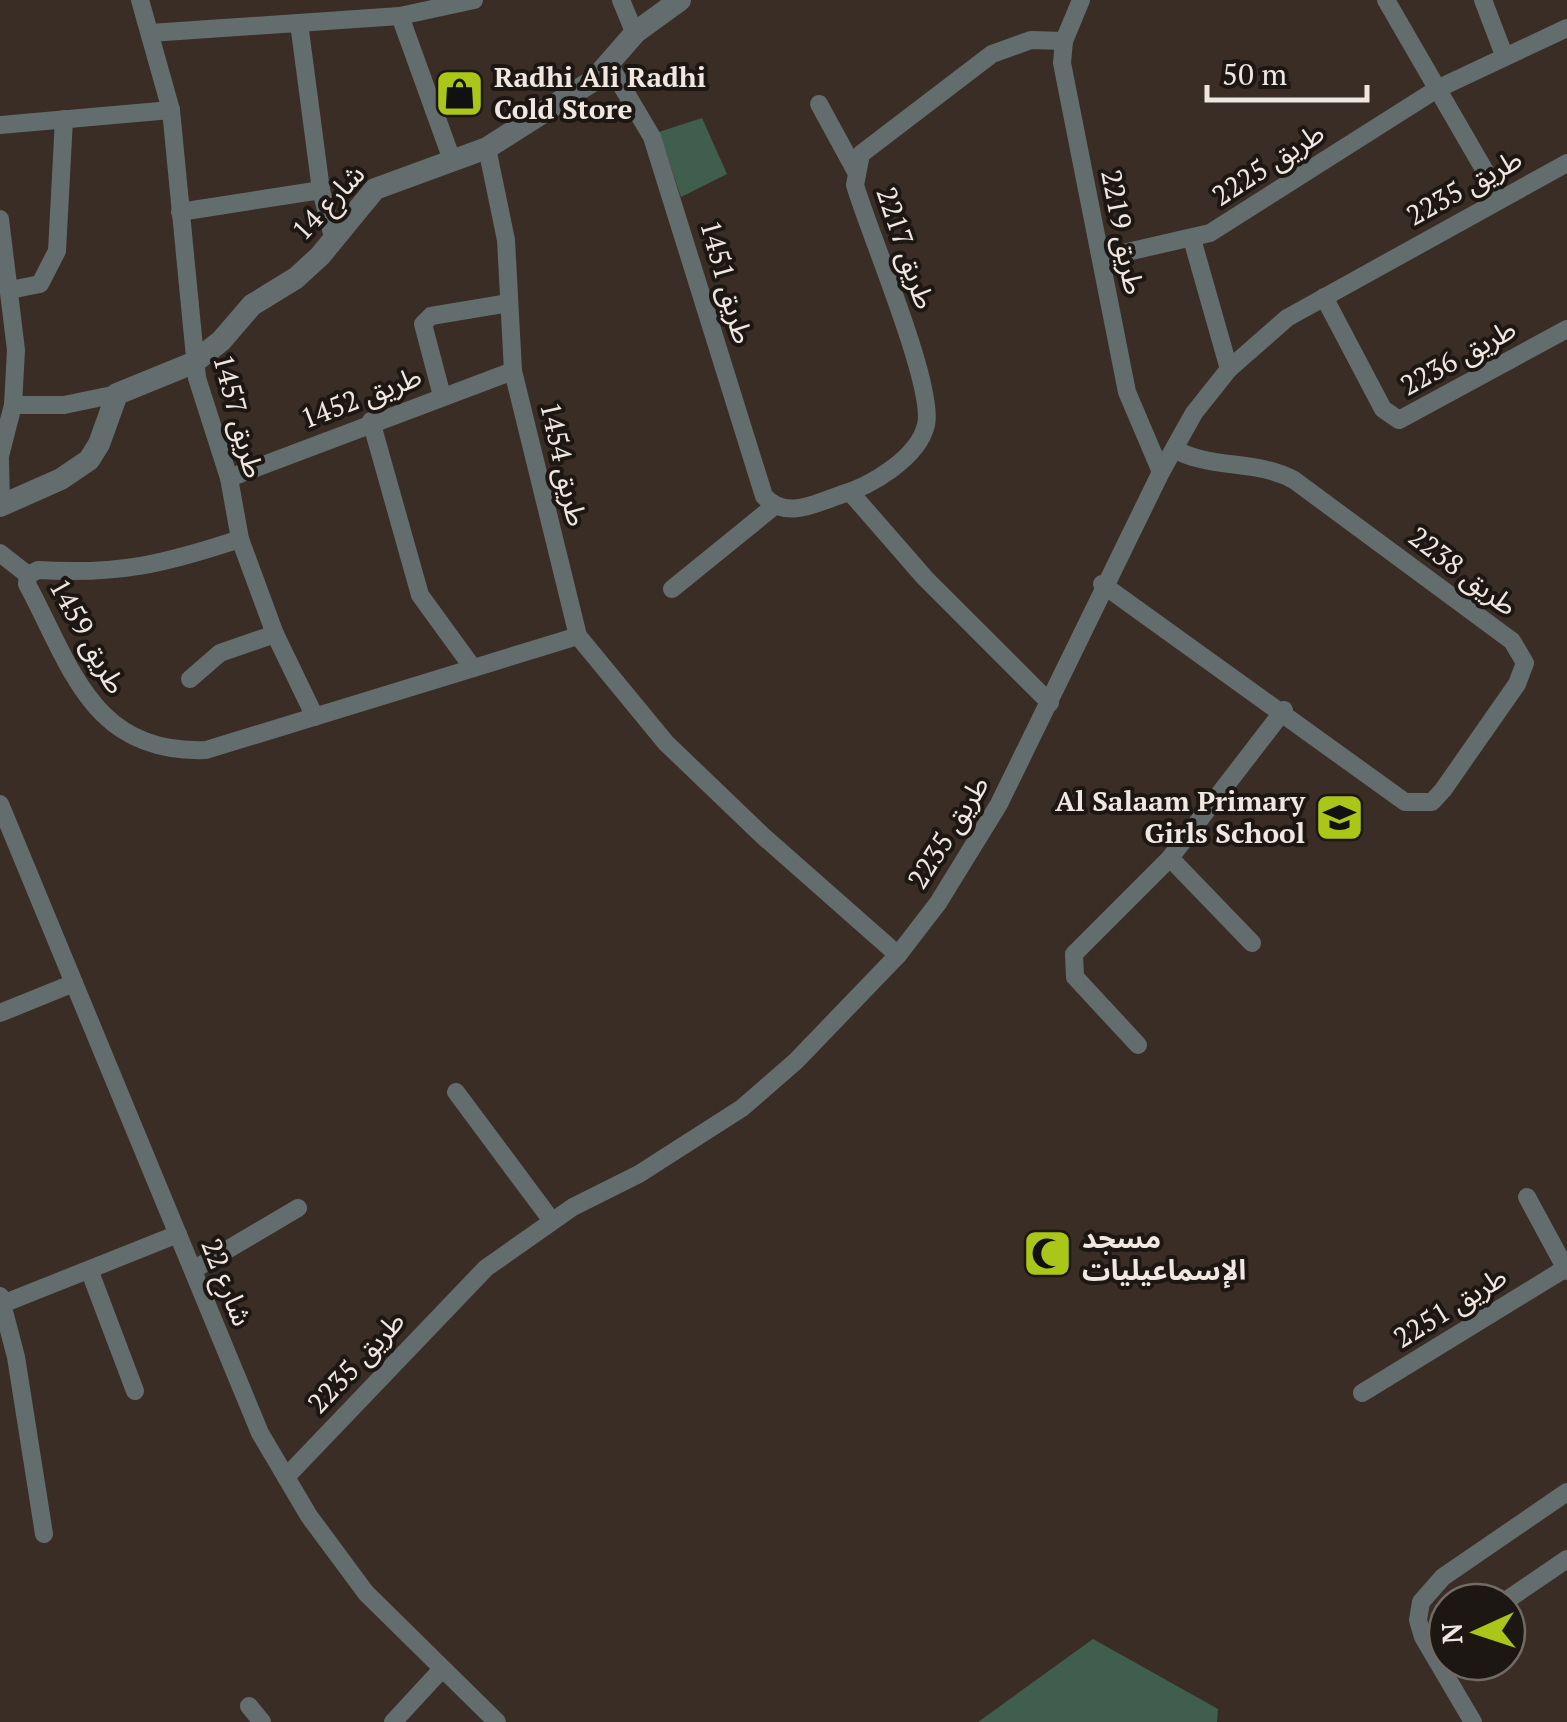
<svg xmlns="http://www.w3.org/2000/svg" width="1567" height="1722" viewBox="0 0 1567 1722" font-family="'PT Serif','Noto Sans Arabic',serif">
  <rect width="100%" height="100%" fill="#3a2d25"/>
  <g fill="#405e4d">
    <path d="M 702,118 L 727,174 L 681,197 L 659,132 Z"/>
    <path d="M 1093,1639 L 1218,1709 L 1217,1722 L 978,1722 Z"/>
  </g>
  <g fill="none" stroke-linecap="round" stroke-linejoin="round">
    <g stroke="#646d6d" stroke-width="18">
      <path d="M 140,0 L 171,110 L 197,378 L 229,478 L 240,539 L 275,634 L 315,717"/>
      <path d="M 621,0 L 635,34"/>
      <path d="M 1081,0 L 1064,41 L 1062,63 L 1127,392 L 1161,472"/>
      <path d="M 1386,0 L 1500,197"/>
      <path d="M 1483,0 L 1504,55"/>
      <path d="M 400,16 L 452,160"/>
      <path d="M 299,23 L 321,190 L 334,241"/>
      <path d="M 150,33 L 400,16 L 474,0"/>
      <path d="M 610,66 L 652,137 L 764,496 C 785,520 814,504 840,495 C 871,486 918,458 926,425 C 935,386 869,233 855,185 L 861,154 L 992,54 L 1031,40 L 1064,41"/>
      <path d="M 819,104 L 855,170"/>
      <path d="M 0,125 L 171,110"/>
      <path d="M 487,148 L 506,240 L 513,371 L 578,636 L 666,743 L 763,836 L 898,955"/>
      <path d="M 180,212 L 321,190"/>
      <path d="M 0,219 L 16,350 L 13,405 L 0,456"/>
      <path d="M 1192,239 L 1229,369"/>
      <path d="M 1101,258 L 1210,233 L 1437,89 L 1567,28"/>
      <path d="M 10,290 L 40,284 L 57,251 L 64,119"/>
      <path d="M 1324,297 L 1383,409 L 1399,420 L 1567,329"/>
      <path d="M 442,396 L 423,324 L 431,316 L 509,303"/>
      <path d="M 13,405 L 64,405 L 117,394"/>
      <path d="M 371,421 L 420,595 L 473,668"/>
      <path d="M 0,460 L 1,505"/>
      <path d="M 229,478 L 513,371"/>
      <path d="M 850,492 L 925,578 L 1050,703"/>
      <path d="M 240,539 C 164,564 119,575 38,570 L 28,575 L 27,584 C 72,668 92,754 206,750 L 578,636"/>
      <path d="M 0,553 L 28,575"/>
      <path d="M 1102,584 L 1405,802 L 1432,802 L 1443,790 L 1517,684 L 1525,663 L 1512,641 L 1294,480 C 1256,459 1212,470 1174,449"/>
      <path d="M 672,589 L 773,507"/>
      <path d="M 190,679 L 220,653 L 275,634"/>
      <path d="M 0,804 L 260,1433 L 309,1516 L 366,1593 L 497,1722"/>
      <path d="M 1170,858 L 1252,943"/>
      <path d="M 0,1013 L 74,983"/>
      <path d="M 1138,1045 L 1075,977 L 1074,954 L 1170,858 L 1284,710"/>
      <path d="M 456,1092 L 552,1221"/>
      <path d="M 1527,1197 L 1567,1271"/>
      <path d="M 193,1270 L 298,1208"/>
      <path d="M 90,1272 L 135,1391"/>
      <path d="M 0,1296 L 16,1357 L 44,1534"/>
      <path d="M 0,1305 L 178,1234"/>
      <path d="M 1362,1393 L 1566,1268"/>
      <path d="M 286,1477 L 486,1268 L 573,1207 L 639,1174 L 742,1108 L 796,1061 L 898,955 L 938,903 L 999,804 L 1161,472 L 1194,413 L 1229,369 L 1287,318 L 1567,163"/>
      <path d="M 1504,1602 L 1567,1559"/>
      <path d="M 249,1706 L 262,1722"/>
      <path d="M 393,1722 L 442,1669"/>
      <path d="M 1473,1722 L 1423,1637 L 1418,1620 L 1421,1602 L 1443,1577 L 1567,1492"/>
    </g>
    <path stroke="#646d6d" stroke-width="22" d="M 0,506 L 61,479 L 89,460 L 99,444 L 117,394 L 193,363 L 221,341 L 252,305 L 296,278 L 320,256 L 375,189 L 487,148 L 594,80 L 636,32 L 680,0"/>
  </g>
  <defs>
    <symbol id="shop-square" viewBox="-11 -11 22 22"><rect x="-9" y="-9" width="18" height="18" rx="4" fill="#aac719" stroke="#1d1713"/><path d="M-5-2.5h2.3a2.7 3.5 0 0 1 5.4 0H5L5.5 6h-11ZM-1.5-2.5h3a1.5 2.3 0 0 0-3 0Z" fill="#111"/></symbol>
    <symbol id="school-square" viewBox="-11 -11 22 22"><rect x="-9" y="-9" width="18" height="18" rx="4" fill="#aac719" stroke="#1d1713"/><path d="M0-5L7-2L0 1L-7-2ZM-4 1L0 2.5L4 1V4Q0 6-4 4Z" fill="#111"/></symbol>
    <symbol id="mosque-square" viewBox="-11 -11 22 22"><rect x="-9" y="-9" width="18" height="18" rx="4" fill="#aac719" stroke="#1d1713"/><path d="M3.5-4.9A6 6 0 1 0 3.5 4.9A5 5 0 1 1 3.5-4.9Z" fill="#111"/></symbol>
  </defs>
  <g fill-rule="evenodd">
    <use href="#shop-square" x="432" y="66" width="55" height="55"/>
    <use href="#school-square" x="1312" y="790" width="55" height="55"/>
    <use href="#mosque-square" x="1020" y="1226" width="55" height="55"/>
  </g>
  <g text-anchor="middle" stroke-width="8" stroke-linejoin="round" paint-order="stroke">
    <g font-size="28" font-weight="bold" fill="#f0e7e1" stroke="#1d1713" text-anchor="start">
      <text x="494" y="87">Radhi Ali Radhi<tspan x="494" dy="32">Cold Store</tspan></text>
      <text x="1305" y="811" text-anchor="end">Al Salaam Primary<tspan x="1305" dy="32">Girls School</tspan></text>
      <text x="1082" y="1248">مسجد<tspan x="1082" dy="32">الإسماعيليات</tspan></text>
    </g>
    <g font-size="28" fill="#f0e7e1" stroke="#1d1713">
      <text transform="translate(1268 164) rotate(-33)" y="10">طريق 2225</text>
      <text transform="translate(1464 187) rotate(-29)" y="10">طريق 2235</text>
      <text transform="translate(328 202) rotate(-47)" y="10">شارع 14</text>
      <text transform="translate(1123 232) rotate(79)" y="10">طريق 2219</text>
      <text transform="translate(906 248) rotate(71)" y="10">طريق 2217</text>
      <text transform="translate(727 282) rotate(74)" y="10">طريق 1451</text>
      <text transform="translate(1458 357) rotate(-29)" y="10">طريق 2236</text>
      <text transform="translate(361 397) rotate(-21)" y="10">طريق 1452</text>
      <text transform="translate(239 416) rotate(75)" y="10">طريق 1457</text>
      <text transform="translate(564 464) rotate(77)" y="10">طريق 1454</text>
      <text transform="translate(1463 571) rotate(37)" y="10">طريق 2238</text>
      <text transform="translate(88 636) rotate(61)" y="10">طريق 1459</text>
      <text transform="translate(948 832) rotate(-58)" y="10">طريق 2235</text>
      <text transform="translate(227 1282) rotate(68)" y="10">شارع 22</text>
      <text transform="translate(1450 1307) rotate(-32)" y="10">طريق 2251</text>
      <text transform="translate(356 1362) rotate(-47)" y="10">طريق 2235</text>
    </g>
  </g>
  <g transform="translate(1477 1632) rotate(267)"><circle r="48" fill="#1d1713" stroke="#716a65" stroke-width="2.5"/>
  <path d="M0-8L18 38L0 25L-18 38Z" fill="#aac719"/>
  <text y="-15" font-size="28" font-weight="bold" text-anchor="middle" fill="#f0e7e1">N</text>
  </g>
  <path d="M1207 85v15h160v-15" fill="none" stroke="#f0e7e1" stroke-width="5"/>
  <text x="1222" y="85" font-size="30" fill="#f0e7e1" stroke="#1d1713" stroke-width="8" paint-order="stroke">50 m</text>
</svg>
